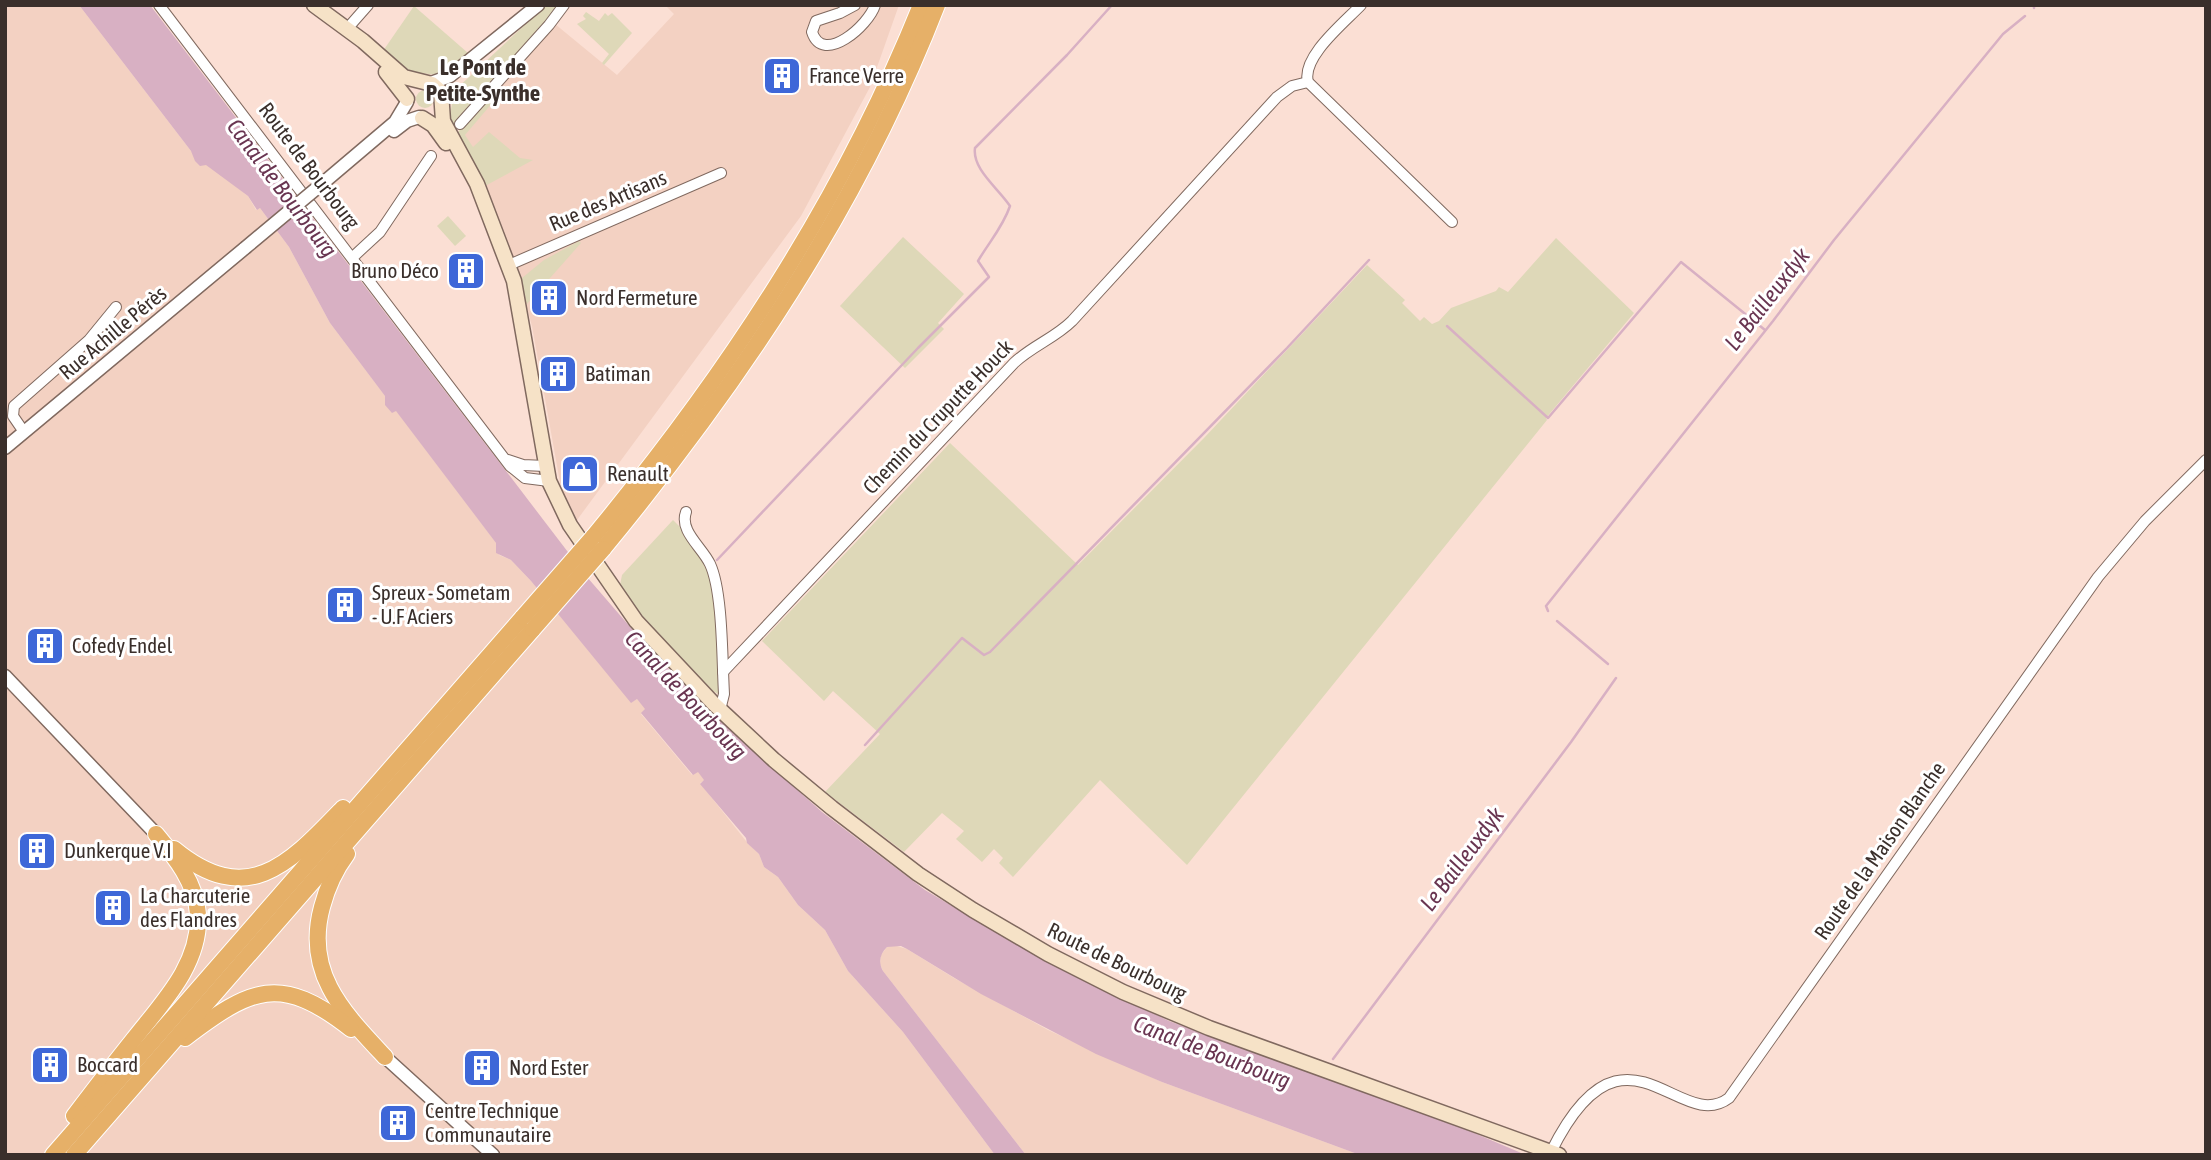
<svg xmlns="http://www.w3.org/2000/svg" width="2211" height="1160" viewBox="0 0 2211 1160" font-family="'Asap Condensed',sans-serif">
  <rect width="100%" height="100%" fill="#fbdfd4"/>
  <g fill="#f3d1c2">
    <path d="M 5,5 L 79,5 L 191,151 L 248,196 L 256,210 L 260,208 L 289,247 L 330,323 L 497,544 L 499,555 L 511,560 L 531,581 L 631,702 L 637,699 L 646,709 L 641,714 L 692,775 L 698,771 L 705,780 L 700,783 L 746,841 L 759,854 L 764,867 L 778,877 L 798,905 L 825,930 L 848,971 L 903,1032 L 995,1155 L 5,1155 Z"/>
    <path d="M 665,5 L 899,5 L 870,87 L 801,216 L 577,520 L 561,488 L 532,326 L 511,251 L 457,133 L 555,24 L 617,75 L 674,14 Z"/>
    <path d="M 893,945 L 907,949 L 954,978 L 1048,1030 L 1162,1082 L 1360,1155 L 1026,1155 L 883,971 L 880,964 L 881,955 L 887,947 Z"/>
  </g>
  <g fill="#ded8b8">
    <path d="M 546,5 L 555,5 L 556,11 L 453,127 L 450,116 L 454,91 Z"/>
    <path d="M 414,6 L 468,53 L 447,72 L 437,75 L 404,71 L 383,51 Z"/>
    <path d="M 586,12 L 599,21 L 605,13 L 608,16 L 612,13 L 632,33 L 604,65 L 602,63 L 609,54 L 577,24 L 586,19 L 583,16 Z"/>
    <circle cx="425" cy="99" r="9"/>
    <path d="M 491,97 L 494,101 L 465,135 L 473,147 L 489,132 L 520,158 L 533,160 L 485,186 L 457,133 Z"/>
    <path d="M 448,216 L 466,236 L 455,246 L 437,226 Z"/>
    <path d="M 903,237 L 964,294 L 938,323 L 944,329 L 905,368 L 840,306 Z"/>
    <path d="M 1556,238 L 1634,313 L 1546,418 L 1547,420 L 1187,865 L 1100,780 L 1013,877 L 999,863 L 1003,858 L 994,849 L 982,862 L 956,839 L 964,831 L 942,813 L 904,852 L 825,792 L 880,734 L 833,691 L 824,701 L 762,641 L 950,443 L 1078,565 L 1204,438 L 1367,265 L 1405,300 L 1402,303 L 1420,321 L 1424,317 L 1432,324 L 1439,321 L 1451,308 L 1496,291 L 1499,287 L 1508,292 Z"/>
    <path d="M 579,241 L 581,243 L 527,304 L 522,290 L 522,278 L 544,260 Z"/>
    <path d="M 673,520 L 686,533 L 713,577 L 722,691 L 718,694 L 705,686 L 640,617 L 619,590 L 622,575 Z"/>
  </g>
  <path fill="#d8b0c3" d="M 79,5 L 150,5 L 587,577 L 644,643 L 710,712 L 822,812 L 925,890 L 1040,958 L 1169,1021 L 1460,1127 L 1526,1155 L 1360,1155 L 1162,1082 L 1096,1054 L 981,994 L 907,949 L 901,946 L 887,947 C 880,954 878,962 883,971 L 1026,1155 L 995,1155 L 903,1032 L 848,971 L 825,930 L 798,905 L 778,877 L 764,867 L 759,854 L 747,843 L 746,838 L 700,784 L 704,780 L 698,772 L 693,775 L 641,713 L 645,709 L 637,699 L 631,703 L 531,581 L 511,560 L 496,553 L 496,543 L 396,411 L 392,413 L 385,405 L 385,396 L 330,323 L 289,247 L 260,208 L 257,210 L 248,196 L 206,165 L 200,166 L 195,161 L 191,151 Z"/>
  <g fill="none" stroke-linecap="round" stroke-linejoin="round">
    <g stroke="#d8b0c3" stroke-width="2.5">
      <path d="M 2034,5 L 2034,8"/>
      <path d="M 1447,326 L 1548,418 L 1681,262 L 1765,330"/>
      <path d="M 717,560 L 918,348 L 989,277 L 978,261 C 989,242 1003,227 1010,206 C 998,188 972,169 975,148 L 1067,55 L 1112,5"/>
      <path d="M 1548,611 L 1546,606 L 1773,321 L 1834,240 L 2003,34 L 2025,16"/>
      <path d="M 1557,621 L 1608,664"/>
      <path d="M 865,745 L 962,638 L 984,655 L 990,652 L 1287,348 L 1369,260"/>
      <path d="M 1333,1059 L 1571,742 L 1616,678"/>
    </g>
    <defs>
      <g id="minor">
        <path d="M 159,5 L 510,466 L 525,478 L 549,481"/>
        <path d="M 855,5 L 840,13 L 816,21 L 812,32 C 823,66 869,25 875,5"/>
        <path d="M 1361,5 C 1345,22 1301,57 1308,82 L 1452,222"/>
        <path d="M 346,30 L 368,5"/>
        <path d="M 460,124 L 549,25 L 564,5"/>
        <path d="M 353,257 L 380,232 L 431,156"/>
        <path d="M 509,265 L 721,173"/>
        <path d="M 24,432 L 13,416 L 14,406 L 89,340 L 116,307"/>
        <path d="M 508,460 L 523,465 L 545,466"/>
        <path d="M 686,512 C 679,531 702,547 710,564 C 723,592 722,661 724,694 L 720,710"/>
        <path d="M 723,672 L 1014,363 C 1032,346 1055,338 1072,321 L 1277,97 L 1292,86 L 1308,82"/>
        <path d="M 1551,1152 C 1624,1004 1679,1136 1729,1098 L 2098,577 L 2145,521 L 2206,460"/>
      </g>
      <g id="tertiary">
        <path d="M 431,83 L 450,76 L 538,5"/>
        <path d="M 394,131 L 407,121 L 419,117"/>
        <path d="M 323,183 L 395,122 L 407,102"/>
        <path d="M 5,448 L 245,248"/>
        <path d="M 5,676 L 156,834"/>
        <path d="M 385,1057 L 493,1155"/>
      </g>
      <g id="secondary">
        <path d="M 314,5 L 363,41 L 404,77 L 432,84 L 441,92 L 443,121 L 477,184 L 514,281 L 549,481 L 570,525 L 636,621 L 714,704 L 774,760 L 832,808 L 918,874 L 973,910 L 1048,954 L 1123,992 L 1209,1028 L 1559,1155"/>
        <path d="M 386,72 L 407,99"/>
        <path d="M 422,118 L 433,125 L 446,143"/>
      </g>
      <g id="trunk">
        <path d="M 593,537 C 727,375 842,201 921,5"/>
        <path d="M 603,549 C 739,384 859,206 937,5"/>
        <path d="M 174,849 C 248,910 290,863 343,808"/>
        <path d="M 347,854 C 335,870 327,888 322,907 C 304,973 343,1012 385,1057"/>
        <path d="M 185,1038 C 251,988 280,973 351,1029"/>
        <path d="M 74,1116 C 93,1091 113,1065 133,1040 C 162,1003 201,964 198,914 C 196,883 175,857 156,834"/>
        <path d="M 53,1155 L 523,617"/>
        <path d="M 74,1155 L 533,629"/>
      </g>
    </defs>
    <use href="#minor" stroke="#80695f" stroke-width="12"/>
    <use href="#tertiary" stroke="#80695f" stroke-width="15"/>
    <use href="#secondary" stroke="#80695f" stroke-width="17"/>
    <use href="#trunk" stroke="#fff" stroke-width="18"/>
    <use href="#minor" stroke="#fff" stroke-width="10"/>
    <use href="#tertiary" stroke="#fff" stroke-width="12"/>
    <use href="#secondary" stroke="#f6e2c7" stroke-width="14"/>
    <use href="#trunk" stroke="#e6b068" stroke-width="16"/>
    <defs>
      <path id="tertiary-bridge" d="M 245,248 L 323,183"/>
      <g id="trunk-bridge">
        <path d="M 523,617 L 593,537"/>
        <path d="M 533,629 L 603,549"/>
      </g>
    </defs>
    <use href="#tertiary-bridge" stroke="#80695f" stroke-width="15" stroke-linecap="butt"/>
    <use href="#trunk-bridge" stroke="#fff" stroke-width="18" stroke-linecap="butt"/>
    <use href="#tertiary-bridge" stroke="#fff" stroke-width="12"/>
    <use href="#trunk-bridge" stroke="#e6b068" stroke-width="16"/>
  </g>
  <defs>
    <symbol id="building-square" viewBox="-11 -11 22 22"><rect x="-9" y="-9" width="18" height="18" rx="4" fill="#3e67d8" stroke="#fff"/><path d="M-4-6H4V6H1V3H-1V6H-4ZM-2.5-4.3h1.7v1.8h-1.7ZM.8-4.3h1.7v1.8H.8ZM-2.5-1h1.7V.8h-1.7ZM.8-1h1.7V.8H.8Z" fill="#fff"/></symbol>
    <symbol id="shop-square" viewBox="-11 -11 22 22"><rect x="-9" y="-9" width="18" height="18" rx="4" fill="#3e67d8" stroke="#fff"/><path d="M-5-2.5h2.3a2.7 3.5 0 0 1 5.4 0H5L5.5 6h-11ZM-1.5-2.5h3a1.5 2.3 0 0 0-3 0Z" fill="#fff"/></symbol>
  </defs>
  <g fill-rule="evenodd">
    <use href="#building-square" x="760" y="54" width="44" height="44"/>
    <use href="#building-square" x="444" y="249" width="44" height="44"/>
    <use href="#building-square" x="527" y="276" width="44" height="44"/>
    <use href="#building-square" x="536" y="352" width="44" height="44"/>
    <use href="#shop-square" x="558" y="452" width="44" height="44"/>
    <use href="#building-square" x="323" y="583" width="44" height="44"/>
    <use href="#building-square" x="23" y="624" width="44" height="44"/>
    <use href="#building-square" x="15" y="829" width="44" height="44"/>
    <use href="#building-square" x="91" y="886" width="44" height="44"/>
    <use href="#building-square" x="28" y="1043" width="44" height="44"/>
    <use href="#building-square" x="460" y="1046" width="44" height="44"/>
    <use href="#building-square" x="376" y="1101" width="44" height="44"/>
  </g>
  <g text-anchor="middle" stroke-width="6" stroke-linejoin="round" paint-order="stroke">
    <g font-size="21" fill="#3a2f2b" stroke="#fff" text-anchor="start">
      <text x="809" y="83">France Verre</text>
      <text x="439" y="278" text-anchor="end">Bruno Déco</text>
      <text x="576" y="305">Nord Fermeture</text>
      <text x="585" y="381">Batiman</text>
      <text x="607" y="481">Renault</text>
      <text x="372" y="600">Spreux - Sometam<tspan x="372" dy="24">- U.F Aciers</tspan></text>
      <text x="72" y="653">Cofedy Endel</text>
      <text x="64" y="858">Dunkerque V.I</text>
      <text x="140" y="903">La Charcuterie<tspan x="140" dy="24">des Flandres</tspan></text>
      <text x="77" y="1072">Boccard</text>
      <text x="509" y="1075">Nord Ester</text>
      <text x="425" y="1118">Centre Technique<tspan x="425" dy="24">Communautaire</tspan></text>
    </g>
    <g font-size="21" fill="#3a2f2b" stroke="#fff">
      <text transform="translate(309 166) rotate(53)" y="7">Route de Bourbourg</text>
      <text transform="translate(608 201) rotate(-23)" y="7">Rue des Artisans</text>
      <text transform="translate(113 333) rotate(-40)" y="7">Rue Achille Pérès</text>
      <text transform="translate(938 417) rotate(-46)" y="7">Chemin du Cruputte Houck</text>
      <text transform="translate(1880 851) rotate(-55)" y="7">Route de la Maison Blanche</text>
      <text transform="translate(1117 962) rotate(26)" y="7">Route de Bourbourg</text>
    </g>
    <g font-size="23" font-weight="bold" fill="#3a2f2b" stroke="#fff">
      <text x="483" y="75">Le Pont de<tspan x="483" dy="26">Petite-Synthe</tspan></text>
    </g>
    <g font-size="23" font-style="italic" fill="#693551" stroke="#fff">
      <text transform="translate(282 188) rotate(53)" y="8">Canal de Bourbourg</text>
      <text transform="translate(1767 299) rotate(-52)" y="8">Le Bailleuxdyk</text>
      <text transform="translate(686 695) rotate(47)" y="8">Canal de Bourbourg</text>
      <text transform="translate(1462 859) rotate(-53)" y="8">Le Bailleuxdyk</text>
      <text transform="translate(1212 1052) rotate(21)" y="8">Canal de Bourbourg</text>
    </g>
  </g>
  <rect width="2211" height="1160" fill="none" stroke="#3a2f2b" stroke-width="14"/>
</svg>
